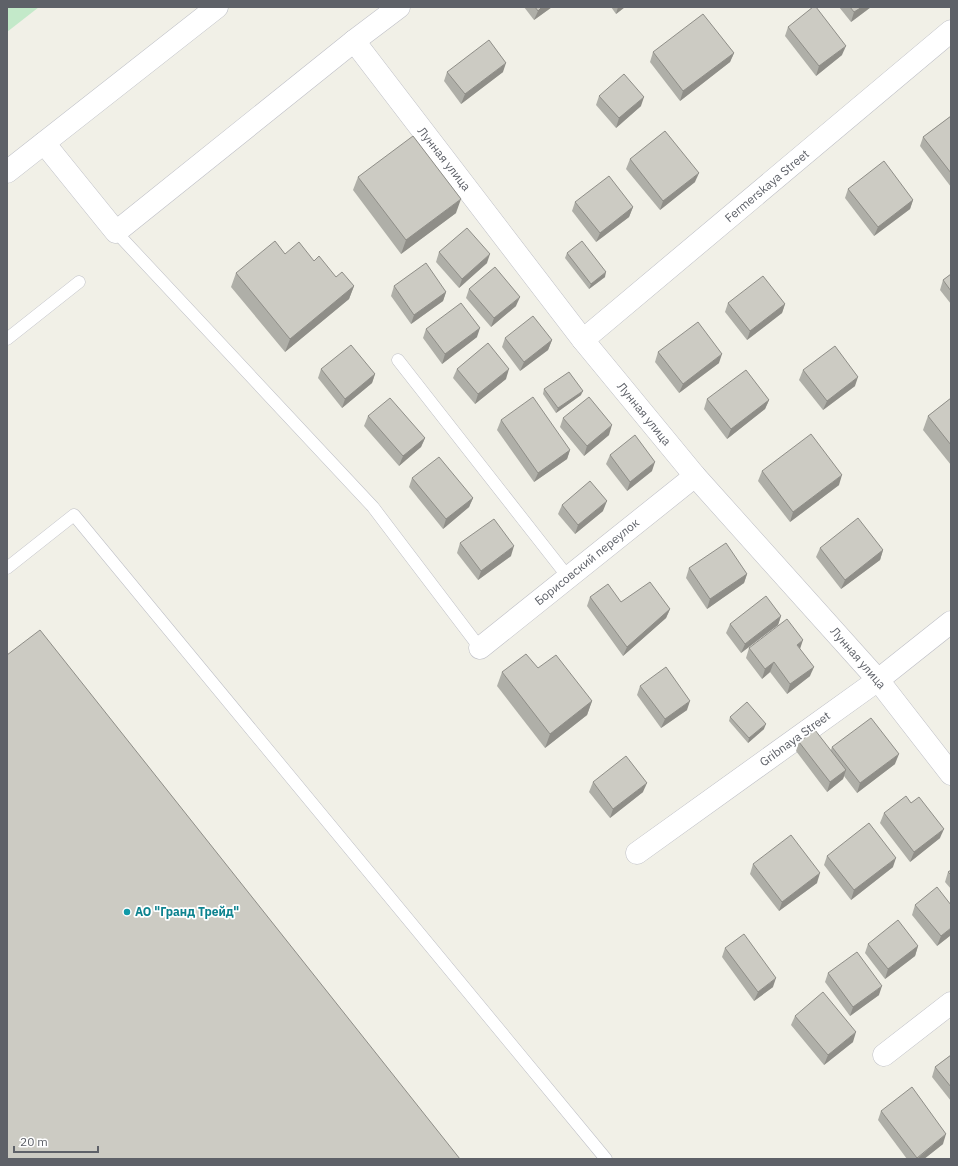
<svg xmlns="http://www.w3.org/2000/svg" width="958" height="1166" viewBox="0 0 958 1166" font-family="'IBM Plex Sans',sans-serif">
  <rect width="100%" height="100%" fill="#f1f0e7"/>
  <path fill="#c3e9c9" d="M 7,7 L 39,7 L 7,32 Z"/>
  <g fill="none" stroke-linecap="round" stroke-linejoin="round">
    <defs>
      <g id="service">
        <path d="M 116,232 L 373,507 L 480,648"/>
        <path d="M 7,339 L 79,282"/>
        <path d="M 398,360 L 568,577"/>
        <path d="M 7,568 L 74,515 L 606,1159"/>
      </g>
      <g id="minor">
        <path d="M 354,41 L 583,340 L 695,476 L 878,680 L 951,774"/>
        <path d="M 44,143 L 116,232 L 354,41 L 399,7"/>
        <path d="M 583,340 L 951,31"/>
        <path d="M 480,648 L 695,476"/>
        <path d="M 637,853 L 878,680 L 951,622"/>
        <path d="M 884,1055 L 951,1003"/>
      </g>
      <path id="secondary" d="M 7,172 L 217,7"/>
    </defs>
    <use href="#service" stroke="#bebfc6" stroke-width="13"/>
    <use href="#minor" stroke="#bebfc6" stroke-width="23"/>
    <use href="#secondary" stroke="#bcbec5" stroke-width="23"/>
    <use href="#service" stroke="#fff" stroke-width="12"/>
    <use href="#minor" stroke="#fff" stroke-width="22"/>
    <use href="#secondary" stroke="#fff" stroke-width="22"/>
  </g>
  <g fill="#afafa8">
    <path d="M 524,7 L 552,7 L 534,20 Z"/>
    <path d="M 611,7 L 625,7 L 616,14 Z"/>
    <path d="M 839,7 L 871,7 L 851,22 Z"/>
    <path d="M 788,27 L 842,55 L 816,76 L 785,36 Z"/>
    <path d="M 653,52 L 734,53 L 730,62 L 680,101 L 650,62 Z"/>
    <path d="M 447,72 L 503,72 L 461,104 L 444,81 Z"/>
    <path d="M 599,96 L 641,106 L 616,128 L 596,105 Z"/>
    <path d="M 951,116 L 951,187 L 920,146 L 923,137 Z"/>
    <path d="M 630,159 L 695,182 L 660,210 L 626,169 Z"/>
    <path d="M 358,177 L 456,213 L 401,254 L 353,190 Z"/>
    <path d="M 848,189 L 913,200 L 910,209 L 874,236 L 845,198 Z"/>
    <path d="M 575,202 L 633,207 L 629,217 L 596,242 L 572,211 Z"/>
    <path d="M 439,252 L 487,263 L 459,288 L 436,262 Z"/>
    <path d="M 567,253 L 605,277 L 589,289 L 565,258 Z"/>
    <path d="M 314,261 L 336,277 L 354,286 L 349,299 L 285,352 L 231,287 L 236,273 Z"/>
    <path d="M 951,274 L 951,304 L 940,290 L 943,280 Z"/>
    <path d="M 394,286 L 446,292 L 443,301 L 411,324 L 391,296 Z"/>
    <path d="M 469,289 L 516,306 L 491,327 L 466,298 Z"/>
    <path d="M 728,303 L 785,304 L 782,313 L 747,340 L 725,312 Z"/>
    <path d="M 426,329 L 477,337 L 442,364 L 423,338 Z"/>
    <path d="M 505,338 L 552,340 L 548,350 L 520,371 L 502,347 Z"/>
    <path d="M 658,352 L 719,363 L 679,393 L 655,362 Z"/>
    <path d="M 321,369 L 375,374 L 372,383 L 342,408 L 318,378 Z"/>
    <path d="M 457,369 L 506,379 L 475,404 L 453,378 Z"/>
    <path d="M 803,370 L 855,386 L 823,410 L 799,380 Z"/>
    <path d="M 544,389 L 581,395 L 556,413 L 543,394 Z"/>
    <path d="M 951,398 L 951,465 L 923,430 L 928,416 Z"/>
    <path d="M 707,399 L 769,400 L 765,409 L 727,439 L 704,409 Z"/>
    <path d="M 368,416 L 425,438 L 421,447 L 399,466 L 364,426 Z"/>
    <path d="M 563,418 L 609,435 L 584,456 L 560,427 Z"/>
    <path d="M 501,420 L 570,450 L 567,459 L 534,482 L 497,430 Z"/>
    <path d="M 610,455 L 652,471 L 627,491 L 606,464 Z"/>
    <path d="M 762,471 L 839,485 L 790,522 L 758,481 Z"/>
    <path d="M 412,478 L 473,498 L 469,507 L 443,529 L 409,487 Z"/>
    <path d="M 562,505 L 603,511 L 575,534 L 558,514 Z"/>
    <path d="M 460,543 L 511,556 L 478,580 L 457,553 Z"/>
    <path d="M 820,548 L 883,550 L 880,560 L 841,589 L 816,557 Z"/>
    <path d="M 689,568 L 747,574 L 744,583 L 707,609 L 686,578 Z"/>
    <path d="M 590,597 L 621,602 L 670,609 L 666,618 L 623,656 L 587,606 Z"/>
    <path d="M 781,616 L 778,625 L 741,653 L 726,633 L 730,624 Z"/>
    <path d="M 749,648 L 800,649 L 810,676 L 787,694 L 770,672 L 762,679 L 746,658 Z"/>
    <path d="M 538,668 L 592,701 L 587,715 L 545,748 L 497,686 L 502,672 Z"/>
    <path d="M 640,686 L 687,710 L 661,728 L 637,695 Z"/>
    <path d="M 730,717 L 764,729 L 748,743 L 729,721 Z"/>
    <path d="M 799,742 L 831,750 L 832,747 L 895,764 L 857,793 L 844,776 L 843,779 L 827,792 L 796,751 Z"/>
    <path d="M 593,782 L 643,792 L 610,818 L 589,792 Z"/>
    <path d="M 911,803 L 940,838 L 910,862 L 880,823 L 884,813 Z"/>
    <path d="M 827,856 L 893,867 L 851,900 L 824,865 Z"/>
    <path d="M 753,864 L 817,883 L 779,911 L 750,874 Z"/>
    <path d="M 951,870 L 951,889 L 945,882 L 948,872 Z"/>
    <path d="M 915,905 L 951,935 L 937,946 L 912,915 Z"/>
    <path d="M 868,944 L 918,946 L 915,956 L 885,979 L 865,953 Z"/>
    <path d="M 725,948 L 773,987 L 754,1001 L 722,957 Z"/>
    <path d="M 828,973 L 879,995 L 850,1016 L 825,982 Z"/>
    <path d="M 795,1016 L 853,1042 L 824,1065 L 791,1025 Z"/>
    <path d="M 951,1055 L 951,1101 L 932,1077 L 935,1067 Z"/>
    <path d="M 881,1111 L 943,1144 L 924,1159 L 907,1159 L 878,1120 Z"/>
  </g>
  <g fill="#8f8e88">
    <path d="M 542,7 L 552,7 L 534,20 L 538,11 Z"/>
    <path d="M 618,7 L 625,7 L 616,14 Z"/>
    <path d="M 862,7 L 871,7 L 851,22 L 854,12 Z"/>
    <path d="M 846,46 L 842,55 L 816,76 L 819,66 Z"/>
    <path d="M 734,53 L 730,62 L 680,101 L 683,91 Z"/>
    <path d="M 506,63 L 503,72 L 461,104 L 465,94 Z"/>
    <path d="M 644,97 L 641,106 L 616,128 L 619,118 Z"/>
    <path d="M 699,173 L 695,182 L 660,210 L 663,201 Z"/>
    <path d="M 461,199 L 456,213 L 401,254 L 406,240 Z"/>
    <path d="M 913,200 L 910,209 L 874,236 L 878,227 Z"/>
    <path d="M 633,207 L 629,217 L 596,242 L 600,233 Z"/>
    <path d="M 490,254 L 487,263 L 459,288 L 462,279 Z"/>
    <path d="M 606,272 L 605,277 L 589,289 L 591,284 Z"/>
    <path d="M 354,286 L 349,299 L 285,352 L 290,339 Z"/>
    <path d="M 446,292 L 443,301 L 411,324 L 414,315 Z"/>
    <path d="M 520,297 L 516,306 L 491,327 L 494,318 Z"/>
    <path d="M 785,304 L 782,313 L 747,340 L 750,331 Z"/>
    <path d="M 480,328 L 477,337 L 442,364 L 445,354 Z"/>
    <path d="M 552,340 L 548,350 L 520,371 L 524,362 Z"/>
    <path d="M 722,354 L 719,363 L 679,393 L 683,384 Z"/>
    <path d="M 509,369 L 506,379 L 475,404 L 478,394 Z"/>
    <path d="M 375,374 L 372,383 L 342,408 L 345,399 Z"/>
    <path d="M 858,377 L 855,386 L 823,410 L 827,401 Z"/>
    <path d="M 583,391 L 581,395 L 556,413 L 558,408 Z"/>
    <path d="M 769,400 L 765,409 L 727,439 L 731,429 Z"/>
    <path d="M 612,425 L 609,435 L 584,456 L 587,446 Z"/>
    <path d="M 425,438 L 421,447 L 399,466 L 403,456 Z"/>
    <path d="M 570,450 L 567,459 L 534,482 L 538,473 Z"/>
    <path d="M 655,462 L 652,471 L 627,491 L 630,482 Z"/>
    <path d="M 842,475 L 839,485 L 790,522 L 793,512 Z"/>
    <path d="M 473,498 L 469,507 L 443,529 L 446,519 Z"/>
    <path d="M 607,501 L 603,511 L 575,534 L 578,525 Z"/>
    <path d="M 514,546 L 511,556 L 478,580 L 481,571 Z"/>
    <path d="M 883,550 L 880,560 L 841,589 L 845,580 Z"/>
    <path d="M 747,574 L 744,583 L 707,609 L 710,599 Z"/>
    <path d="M 670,609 L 666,618 L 623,656 L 627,647 Z"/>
    <path d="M 781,616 L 778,625 L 741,653 L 745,644 Z"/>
    <path d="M 803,640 L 800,649 L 797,645 Z"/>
    <path d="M 774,662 L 770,672 L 762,679 L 765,669 Z"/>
    <path d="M 814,667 L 810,676 L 787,694 L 790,684 Z"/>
    <path d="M 592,701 L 587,715 L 545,748 L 550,734 Z"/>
    <path d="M 690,701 L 687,710 L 661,728 L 665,719 Z"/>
    <path d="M 766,724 L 764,729 L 748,743 L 749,738 Z"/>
    <path d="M 899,754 L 895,764 L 857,793 L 860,783 Z"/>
    <path d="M 846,770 L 843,779 L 827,792 L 830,782 Z"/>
    <path d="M 647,783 L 643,792 L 610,818 L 613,809 Z"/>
    <path d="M 944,829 L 940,838 L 910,862 L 914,852 Z"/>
    <path d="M 896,858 L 893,867 L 851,900 L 854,890 Z"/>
    <path d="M 820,873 L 817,883 L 779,911 L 782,902 Z"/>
    <path d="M 951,928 L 951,935 L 937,946 L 941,936 Z"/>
    <path d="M 918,946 L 915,956 L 885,979 L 888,969 Z"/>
    <path d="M 776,978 L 773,987 L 754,1001 L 758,992 Z"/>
    <path d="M 882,986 L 879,995 L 850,1016 L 853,1007 Z"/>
    <path d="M 856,1032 L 853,1042 L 824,1065 L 828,1055 Z"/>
    <path d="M 946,1134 L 943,1144 L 924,1159 L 917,1159 Z"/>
  </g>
  <g fill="#cccbc3" stroke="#8f8e88">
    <path d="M 535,7 L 542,7 L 538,11 Z"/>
    <path d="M 813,7 L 816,7 L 846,46 L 819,66 L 788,27 Z"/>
    <path d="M 850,7 L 862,7 L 854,12 Z"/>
    <path d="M 703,14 L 734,53 L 683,91 L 653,52 Z"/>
    <path d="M 489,40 L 506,63 L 465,94 L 447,72 Z"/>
    <path d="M 624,74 L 644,97 L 619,118 L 599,96 Z"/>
    <path d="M 951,116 L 951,173 L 923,137 Z"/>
    <path d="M 665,131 L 699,173 L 663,201 L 630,159 Z"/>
    <path d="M 413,136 L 461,199 L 406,240 L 358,177 Z"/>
    <path d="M 884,161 L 913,200 L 878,227 L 848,189 Z"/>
    <path d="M 609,176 L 633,207 L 600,233 L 575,202 Z"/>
    <path d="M 467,228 L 490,254 L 462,279 L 439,252 Z"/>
    <path d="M 275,241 L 285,254 L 299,242 L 314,261 L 319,256 L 336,277 L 342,272 L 354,286 L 290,339 L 236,273 Z"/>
    <path d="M 582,241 L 606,272 L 591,284 L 567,253 Z"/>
    <path d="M 426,263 L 446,292 L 414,315 L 394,286 Z"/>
    <path d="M 495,267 L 520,297 L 494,318 L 469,289 Z"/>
    <path d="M 951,274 L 951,291 L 943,280 Z"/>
    <path d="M 763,276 L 785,304 L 750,331 L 728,303 Z"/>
    <path d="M 461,303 L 480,328 L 445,354 L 426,329 Z"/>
    <path d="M 533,316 L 552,340 L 524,362 L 505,338 Z"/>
    <path d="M 698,322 L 722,354 L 683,384 L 658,352 Z"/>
    <path d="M 488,343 L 509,369 L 478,394 L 457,369 Z"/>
    <path d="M 351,345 L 375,374 L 345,399 L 321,369 Z"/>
    <path d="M 835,346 L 858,377 L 827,401 L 803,370 Z"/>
    <path d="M 746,370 L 769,400 L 731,429 L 707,399 Z"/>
    <path d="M 569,372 L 583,391 L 558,408 L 544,389 Z"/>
    <path d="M 533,397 L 570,450 L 538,473 L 501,420 Z"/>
    <path d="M 589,397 L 612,425 L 587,446 L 563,418 Z"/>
    <path d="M 390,398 L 425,438 L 403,456 L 368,416 Z"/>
    <path d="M 951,398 L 951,445 L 928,416 Z"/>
    <path d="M 811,434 L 842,475 L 793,512 L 762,471 Z"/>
    <path d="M 635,435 L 655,462 L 630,482 L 610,455 Z"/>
    <path d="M 439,457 L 473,498 L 446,519 L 412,478 Z"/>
    <path d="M 590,481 L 607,501 L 578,525 L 562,505 Z"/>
    <path d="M 858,518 L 883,550 L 845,580 L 820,548 Z"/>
    <path d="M 494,519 L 514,546 L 481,571 L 460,543 Z"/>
    <path d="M 726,543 L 747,574 L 710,599 L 689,568 Z"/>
    <path d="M 650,582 L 670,609 L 627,647 L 590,597 L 608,584 L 621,602 Z"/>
    <path d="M 766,596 L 781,616 L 745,644 L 730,624 Z"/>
    <path d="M 787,619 L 803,640 L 797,645 L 814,667 L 790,684 L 774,662 L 765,669 L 749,648 Z"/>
    <path d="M 40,630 L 460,1159 L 7,1159 L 7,655 Z"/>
    <path d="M 526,654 L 538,668 L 556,655 L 592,701 L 550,734 L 502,672 Z"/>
    <path d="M 666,667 L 690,701 L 665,719 L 640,686 Z"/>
    <path d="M 747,702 L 766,724 L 749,738 L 730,717 Z"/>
    <path d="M 871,718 L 899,754 L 860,783 L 832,747 Z"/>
    <path d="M 815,730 L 846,770 L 830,782 L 799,742 Z"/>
    <path d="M 626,756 L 647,783 L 613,809 L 593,782 Z"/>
    <path d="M 906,796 L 911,803 L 919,797 L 944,829 L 914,852 L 884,813 Z"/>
    <path d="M 869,823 L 896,858 L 854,890 L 827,856 Z"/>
    <path d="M 791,835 L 820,873 L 782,902 L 753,864 Z"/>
    <path d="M 951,870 L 951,875 L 948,872 Z"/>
    <path d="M 937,887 L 951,905 L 951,928 L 941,936 L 915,905 Z"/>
    <path d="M 898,920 L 918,946 L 888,969 L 868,944 Z"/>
    <path d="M 744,934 L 776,978 L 758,992 L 725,948 Z"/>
    <path d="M 857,952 L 882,986 L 853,1007 L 828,973 Z"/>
    <path d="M 823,992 L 856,1032 L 828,1055 L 795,1016 Z"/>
    <path d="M 951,1055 L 951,1087 L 935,1067 Z"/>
    <path d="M 912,1087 L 946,1134 L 917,1158 L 881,1111 Z"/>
  </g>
  <circle fill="#0f9aa8" stroke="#fff" stroke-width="1.5" cx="127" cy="912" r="4"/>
  <g text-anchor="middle" stroke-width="3.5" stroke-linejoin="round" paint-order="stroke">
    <g font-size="12" fill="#5e6168" stroke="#fff">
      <text transform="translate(444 159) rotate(52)" y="4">Лунная улица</text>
      <text transform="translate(767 186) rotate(-40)" y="4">Fermerskaya Street</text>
      <text transform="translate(644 414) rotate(51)" y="4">Лунная улица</text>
      <text transform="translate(587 562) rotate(-39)" y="4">Борисовский переулок</text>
      <text transform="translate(858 658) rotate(49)" y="4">Лунная улица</text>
      <text transform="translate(795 739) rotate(-36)" y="4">Gribnaya Street</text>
    </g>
    <g font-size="12" font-weight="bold" fill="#0d838f" stroke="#fff" text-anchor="start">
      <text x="135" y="916">АО "Гранд Трейд"</text>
    </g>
  </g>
  <rect width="958" height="1166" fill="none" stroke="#5e6168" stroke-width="16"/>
  <path d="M14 1146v6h84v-6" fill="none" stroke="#5e6168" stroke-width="2"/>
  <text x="20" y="1146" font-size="12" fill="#5e6168" stroke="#ffffff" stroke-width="3" paint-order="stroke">20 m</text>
</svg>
